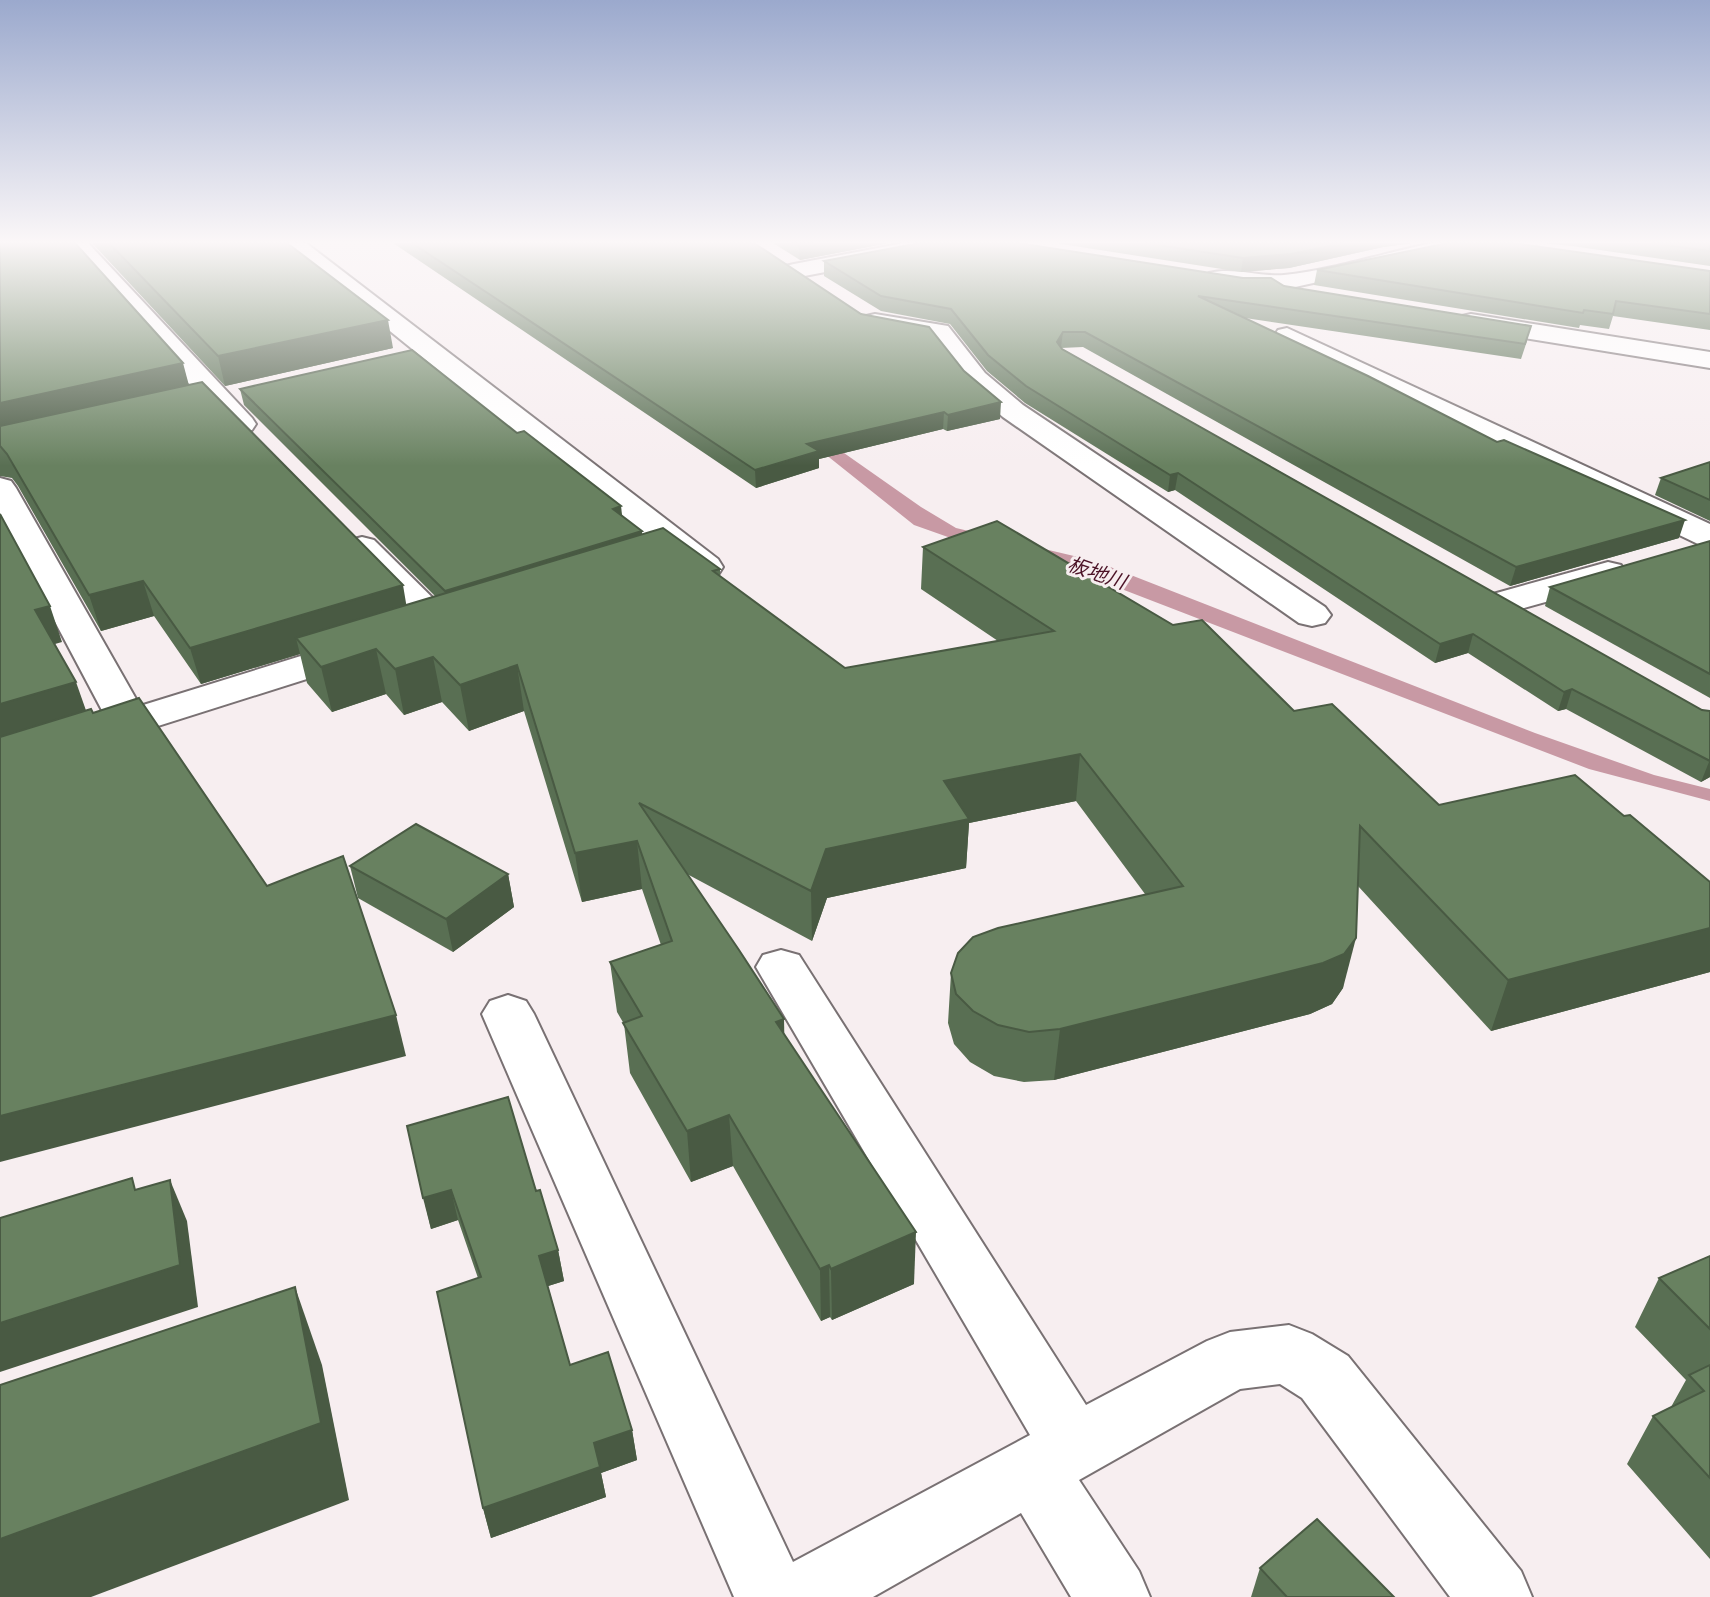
<svg xmlns="http://www.w3.org/2000/svg" width="1710" height="1597" viewBox="0 0 1710 1597" font-family="'PT Sans','Noto Sans JP',sans-serif">
  <rect width="100%" height="100%" fill="#f7eef0"/>
  <path fill="#c899a4" d="M 513,243 L 777,406 L 921,507 L 956,528 L 1095,561 L 1535,733 L 1654,775 L 1710,789 L 1710,801 L 1589,769 L 1080,573 L 979,548 L 914,525 L 825,454 Z"/>
  <g fill="none" stroke-linecap="round" stroke-linejoin="round">
    <defs>
      <g id="minor">
        <path d="M 64,243 L 88,243 L 252,418 L 256,424 L 252,430 L 241,433 L 230,430 Z"/>
        <path d="M 281,243 L 306,243 L 718,559 L 723,567 L 718,575 L 705,578 L 692,575 Z"/>
        <path d="M 904,243 L 952,243 L 948,248 L 940,250 L 794,278 L 785,276 L 782,271 L 785,266 L 794,264 Z"/>
        <path d="M 1432,243 L 1475,243 L 1471,248 L 1463,250 L 1286,289 C 1260,290 1235,290 1209,283 L 1206,278 L 1209,273 C 1233,267 1260,277 1284,275 C 1333,270 1384,253 1432,243 Z"/>
        <path d="M 875,314 L 948,326 L 985,373 L 1023,405 L 1325,607 L 1331,615 L 1325,623 L 1312,626 L 1299,623 L 1003,417 L 965,385 L 930,339 L 866,328 L 862,322 L 866,316 Z"/>
        <path d="M 1471,314 L 1710,352 L 1710,368 L 1462,328 L 1458,322 L 1462,316 Z"/>
        <path d="M 1287,328 L 1710,524 L 1710,547 L 1698,544 L 1278,342 L 1274,336 L 1278,330 Z"/>
        <path d="M 0,478 L 11,481 L 16,488 L 140,706 L 359,638 L 373,642 L 378,650 L 373,658 L 0,776 L 0,749 L 105,716 L 0,518 Z"/>
        <path d="M 362,537 L 374,540 L 452,617 L 458,625 L 452,633 L 439,636 L 426,633 L 350,554 L 345,547 L 350,540 Z"/>
        <path d="M 1608,562 L 1621,565 L 1626,573 L 1621,581 L 1506,613 L 1493,610 L 1488,602 L 1493,594 Z"/>
        <path d="M 781,950 L 799,955 L 1086,1405 L 1207,1341 L 1230,1332 L 1289,1325 L 1312,1334 L 1348,1356 L 1521,1571 L 1532,1597 L 1450,1597 L 1302,1398 L 1280,1384 L 1240,1389 L 1079,1480 L 1139,1571 L 1150,1597 L 1071,1597 L 1021,1513 L 873,1597 L 734,1597 L 482,1014 L 490,1001 L 508,995 L 526,1001 L 534,1014 L 793,1562 L 1030,1435 L 756,967 L 763,955 Z"/>
      </g>
    </defs>
    <use href="#minor" stroke="#797173" stroke-width="4"/>
    <use href="#minor" fill="#fff" fill-rule="evenodd"/>
  </g>
  <g fill="#596f53">
    <path d="M 0,243 L 189,385 L 406,605 L 435,596 L 244,405 L 240,389 L 622,516 L 642,531 L 642,534 L 720,569 L 720,576 L 845,668 L 998,641 L 921,589 L 923,547 L 1294,711 L 1439,805 L 1624,816 L 1710,882 L 1710,972 L 1491,1031 L 1358,886 L 1343,988 L 1332,1004 L 1310,1014 L 1054,1080 L 1024,1082 L 994,1076 L 970,1062 L 954,1044 L 948,1023 L 951,973 L 1145,894 L 1076,801 L 969,823 L 966,868 L 827,898 L 812,941 L 687,874 L 784,1019 L 784,1035 L 914,1284 L 832,1320 L 830,1317 L 821,1321 L 733,1166 L 691,1182 L 630,1073 L 624,1024 L 617,1012 L 610,962 L 661,945 L 642,889 L 582,902 L 524,711 L 469,731 L 442,702 L 404,715 L 386,694 L 332,712 L 307,683 L 300,654 L 201,684 L 154,616 L 101,631 L 18,486 L 12,478 L 0,476 Z"/>
    <path d="M 92,243 L 287,243 L 393,348 L 225,386 Z"/>
    <path d="M 393,243 L 754,243 L 1000,419 L 947,431 L 943,429 L 819,459 L 819,468 L 756,488 Z"/>
    <path d="M 773,243 L 889,243 L 800,260 Z"/>
    <path d="M 1055,243 L 1413,243 L 1383,247 L 1289,268 L 1241,272 Z"/>
    <path d="M 1541,243 L 1710,243 L 1710,266 L 1572,246 Z"/>
    <path d="M 824,261 L 1284,286 L 1527,341 L 1521,359 L 1245,318 L 1679,538 L 1510,586 L 1083,347 L 1061,348 L 1702,710 L 1710,711 L 1710,777 L 1701,782 L 1566,709 L 1558,711 L 1468,653 L 1435,663 L 1175,490 L 1168,492 L 1025,403 L 987,371 L 950,324 L 881,311 L 824,276 Z"/>
    <path d="M 1317,270 L 1710,271 L 1710,330 L 1613,316 L 1609,329 L 1580,325 L 1579,328 L 1314,285 Z"/>
    <path d="M 1710,462 L 1710,521 L 1655,495 L 1661,478 Z"/>
    <path d="M 1710,541 L 1710,698 L 1545,606 L 1550,587 Z"/>
    <path d="M 350,866 L 508,874 L 514,907 L 453,952 L 358,898 Z"/>
    <path d="M 407,1126 L 536,1191 L 558,1250 L 564,1281 L 548,1286 L 570,1365 L 632,1430 L 637,1460 L 601,1473 L 606,1497 L 491,1538 L 483,1508 L 478,1278 L 458,1220 L 431,1229 Z"/>
    <path d="M 1710,1256 L 1710,1559 L 1627,1464 L 1653,1416 L 1671,1407 L 1686,1380 L 1635,1327 L 1659,1278 Z"/>
    <path d="M 1260,1568 L 1394,1597 L 1251,1597 Z"/>
  </g>
  <g fill="#495a43">
    <path d="M 816,243 L 889,243 L 800,260 L 799,246 Z"/>
    <path d="M 1344,243 L 1413,243 L 1383,247 L 1289,268 L 1241,272 L 1243,258 Z"/>
    <path d="M 388,320 L 393,348 L 225,386 L 218,356 Z"/>
    <path d="M 1063,332 L 1061,347 L 1056,358 L 1057,342 Z"/>
    <path d="M 183,363 L 191,393 L 0,436 L 0,403 Z"/>
    <path d="M 1001,402 L 1000,419 L 947,431 L 948,415 Z"/>
    <path d="M 944,412 L 943,429 L 819,459 L 819,468 L 756,488 L 755,470 L 807,444 Z"/>
    <path d="M 1178,473 L 1175,490 L 1168,492 L 1170,475 Z"/>
    <path d="M 621,506 L 623,523 L 613,509 Z"/>
    <path d="M 1685,520 L 1679,538 L 1510,586 L 1516,567 Z"/>
    <path d="M 642,531 L 643,548 L 448,609 L 445,591 Z"/>
    <path d="M 143,581 L 154,616 L 101,631 L 89,595 Z"/>
    <path d="M 403,585 L 409,621 L 296,638 L 300,654 L 201,684 L 190,648 Z"/>
    <path d="M 50,606 L 62,642 L 48,646 L 35,610 Z"/>
    <path d="M 1473,634 L 1468,653 L 1435,663 L 1440,644 Z"/>
    <path d="M 376,649 L 386,694 L 332,712 L 321,667 Z"/>
    <path d="M 433,657 L 442,702 L 404,715 L 395,669 Z"/>
    <path d="M 517,665 L 524,711 L 469,731 L 460,685 Z"/>
    <path d="M 76,682 L 89,719 L 0,746 L 0,704 Z"/>
    <path d="M 1572,689 L 1566,709 L 1558,711 L 1564,692 Z"/>
    <path d="M 1080,754 L 1076,801 L 969,823 L 966,868 L 827,898 L 812,941 L 811,891 L 826,849 L 944,781 Z"/>
    <path d="M 1710,761 L 1710,777 L 1701,782 L 1709,762 Z"/>
    <path d="M 637,841 L 642,889 L 582,902 L 575,853 Z"/>
    <path d="M 508,874 L 514,907 L 453,952 L 446,919 Z"/>
    <path d="M 1710,928 L 1710,972 L 1491,1031 L 1508,980 Z"/>
    <path d="M 1356,938 L 1343,988 L 1332,1004 L 1310,1014 L 1054,1080 L 1060,1029 Z"/>
    <path d="M 396,1015 L 406,1056 L 0,1162 L 0,1116 Z"/>
    <path d="M 784,1019 L 785,1070 L 776,1022 Z"/>
    <path d="M 729,1115 L 733,1166 L 691,1182 L 687,1131 Z"/>
    <path d="M 170,1180 L 187,1221 L 198,1307 L 0,1372 L 0,1323 Z"/>
    <path d="M 451,1190 L 458,1220 L 431,1229 L 423,1198 Z"/>
    <path d="M 916,1232 L 914,1284 L 832,1320 L 831,1269 Z"/>
    <path d="M 558,1250 L 564,1281 L 545,1287 L 539,1256 Z"/>
    <path d="M 829,1265 L 830,1317 L 821,1321 L 820,1269 Z"/>
    <path d="M 295,1287 L 322,1365 L 349,1500 L 91,1597 L 0,1597 L 0,1539 Z"/>
    <path d="M 632,1430 L 637,1460 L 601,1473 L 606,1497 L 491,1538 L 483,1508 L 594,1443 Z"/>
  </g>
  <g fill="#688160" stroke="#495a43" stroke-width="2">
    <path d="M 0,243 L 75,243 L 183,363 L 0,403 Z"/>
    <path d="M 109,243 L 287,243 L 388,320 L 218,356 Z"/>
    <path d="M 412,243 L 754,243 L 861,314 L 929,327 L 964,371 L 1001,402 L 948,415 L 944,412 L 807,444 L 819,451 L 755,470 Z"/>
    <path d="M 794,243 L 816,243 L 799,246 Z"/>
    <path d="M 920,243 L 1018,243 L 1243,278 L 1271,278 L 1284,286 L 1531,326 L 1525,344 L 1198,296 L 1368,376 L 1497,442 L 1504,440 L 1685,520 L 1516,567 L 1085,332 L 1063,332 L 1057,342 L 1062,349 L 1702,710 L 1710,711 L 1710,761 L 1572,689 L 1564,692 L 1473,634 L 1440,644 L 1178,473 L 1170,475 L 1026,386 L 988,355 L 951,309 L 881,296 L 824,261 Z"/>
    <path d="M 1145,243 L 1344,243 L 1291,254 L 1243,258 Z"/>
    <path d="M 1448,243 L 1513,243 L 1710,271 L 1710,314 L 1616,301 L 1613,314 L 1584,310 L 1583,313 L 1317,270 Z"/>
    <path d="M 1651,243 L 1710,243 L 1710,251 Z"/>
    <path d="M 412,350 L 517,433 L 524,431 L 621,506 L 613,509 L 642,531 L 445,591 L 240,389 Z"/>
    <path d="M 202,382 L 403,585 L 190,648 L 143,581 L 89,595 L 7,454 L 0,446 L 0,426 Z"/>
    <path d="M 1710,462 L 1710,500 L 1661,478 Z"/>
    <path d="M 0,514 L 50,606 L 35,610 L 76,682 L 0,704 Z"/>
    <path d="M 997,521 L 1173,625 L 1202,620 L 1294,711 L 1332,704 L 1439,805 L 1575,775 L 1624,816 L 1630,815 L 1710,882 L 1710,928 L 1508,980 L 1360,826 L 1356,938 L 1344,954 L 1323,963 L 1060,1029 L 1029,1032 L 998,1025 L 973,1011 L 956,994 L 951,973 L 958,953 L 973,937 L 998,928 L 1183,886 L 1080,754 L 944,781 L 969,819 L 826,849 L 811,891 L 639,803 L 739,950 L 784,1019 L 776,1022 L 916,1232 L 831,1269 L 829,1265 L 820,1269 L 729,1115 L 687,1131 L 623,1023 L 642,1016 L 610,962 L 672,941 L 637,841 L 575,853 L 517,665 L 460,685 L 433,657 L 395,669 L 376,649 L 321,667 L 296,638 L 663,528 L 720,569 L 713,571 L 845,668 L 1054,631 L 923,547 Z"/>
    <path d="M 1710,541 L 1710,674 L 1550,587 Z"/>
    <path d="M 139,698 L 267,886 L 343,856 L 396,1015 L 0,1116 L 0,737 L 91,709 L 93,713 Z"/>
    <path d="M 416,824 L 508,874 L 446,919 L 350,866 Z"/>
    <path d="M 508,1097 L 536,1191 L 540,1190 L 558,1250 L 539,1256 L 570,1365 L 608,1352 L 632,1430 L 594,1443 L 600,1467 L 483,1508 L 437,1292 L 481,1277 L 451,1190 L 423,1198 L 407,1126 Z"/>
    <path d="M 132,1178 L 135,1190 L 170,1180 L 180,1265 L 0,1323 L 0,1218 Z"/>
    <path d="M 1710,1256 L 1710,1329 L 1659,1278 Z"/>
    <path d="M 295,1287 L 321,1423 L 0,1539 L 0,1385 Z"/>
    <path d="M 1710,1365 L 1710,1478 L 1653,1416 L 1704,1391 L 1689,1375 Z"/>
    <path d="M 1317,1519 L 1394,1597 L 1287,1597 L 1260,1568 Z"/>
  </g>
  <linearGradient id="sky" x2="0" y2="1"><stop stop-color="#9ba9cd"/><stop offset="0.52" stop-color="#fbf7f8"/><stop offset="1" stop-color="#fbf7f8" stop-opacity="0"/></linearGradient>
  <rect width="1710" height="466" fill="url(#sky)"/>
  <g text-anchor="middle" stroke-width="6" stroke-linejoin="round" paint-order="stroke">
    <g font-size="20" font-style="italic" fill="#4c1327" stroke="#f7eef0">
      <text transform="translate(1097 573) rotate(19)" y="7">板地川</text>
    </g>
  </g>
</svg>
